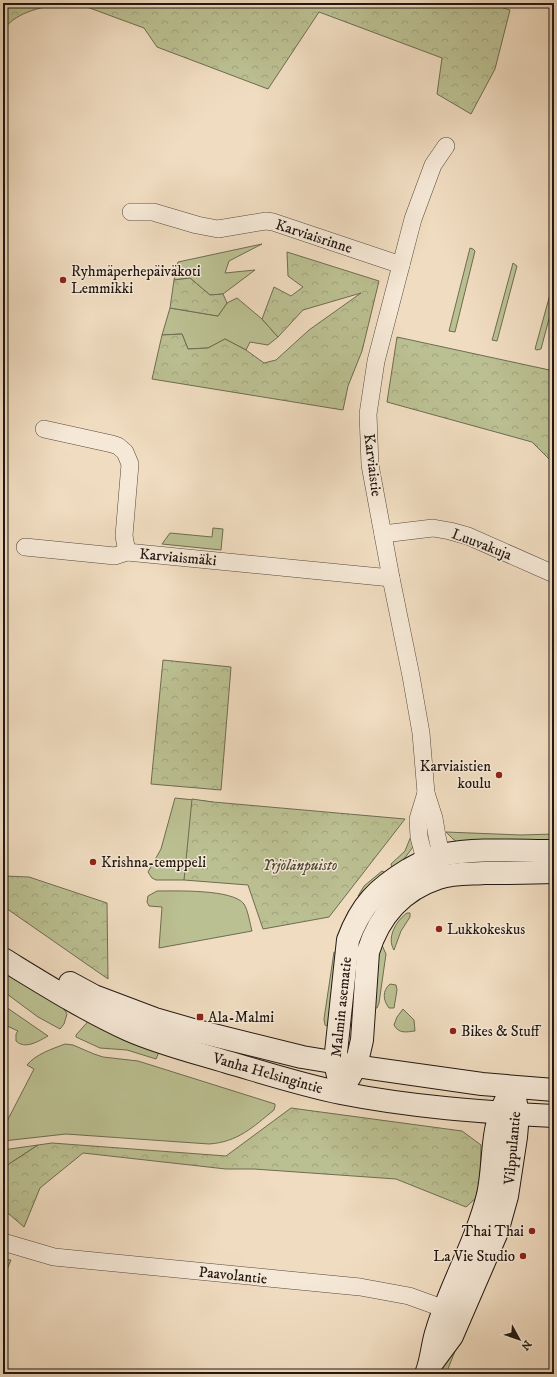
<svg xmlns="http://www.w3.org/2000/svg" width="557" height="1377" viewBox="0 0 557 1377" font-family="'IM FELL DW Pica',serif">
  <defs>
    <pattern id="forest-crowns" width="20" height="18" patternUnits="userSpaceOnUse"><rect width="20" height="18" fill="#bbc092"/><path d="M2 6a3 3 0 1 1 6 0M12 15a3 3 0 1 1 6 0" fill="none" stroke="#a0a47d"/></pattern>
  </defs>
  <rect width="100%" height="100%" fill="#f0dcc0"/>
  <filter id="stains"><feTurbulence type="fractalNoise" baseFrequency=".005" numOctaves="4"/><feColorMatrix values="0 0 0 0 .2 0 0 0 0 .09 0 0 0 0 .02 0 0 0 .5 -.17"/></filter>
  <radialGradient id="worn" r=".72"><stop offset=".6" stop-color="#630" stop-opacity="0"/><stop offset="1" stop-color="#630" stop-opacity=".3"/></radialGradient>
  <g fill="#bbc092" stroke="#6e6c52">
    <path d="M 262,244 L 229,261 L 225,273 L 255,270 L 223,294 L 210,295 L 190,278 L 174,280 L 178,262 Z"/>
    <path d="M 470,248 L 473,249 L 475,251 L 455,332 L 449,331 Z"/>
    <path d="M 513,263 L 517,266 L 497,341 L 492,340 L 493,337 Z"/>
    <path d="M 554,280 L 554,300 L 541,349 L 537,350 L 535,349 Z"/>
    <path d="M 237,298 L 262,319 L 278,337 L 268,345 L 250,342 L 246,350 L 225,339 L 208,348 L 188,349 L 182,334 L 162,335 L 170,308 L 218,316 L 227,303 Z"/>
    <path d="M 213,528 L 223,529 L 221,550 L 162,544 L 170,533 L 212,537 Z"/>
    <path d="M 175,798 L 213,802 L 184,880 L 156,880 L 152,878 L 148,872 L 161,849 Z"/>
    <path d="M 446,832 L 521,835 L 554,834 L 554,845 L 459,843 L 454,840 Z"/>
    <path d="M 411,836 L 413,847 L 404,859 L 392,869 L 391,864 L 405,851 Z"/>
    <path d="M 382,871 L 386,873 L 360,898 L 358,896 L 364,886 Z"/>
    <path d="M 157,891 C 176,891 233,889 244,904 C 248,910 250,924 252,931 L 159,948 L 162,907 L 149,906 L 147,902 L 148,896 Z"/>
    <path d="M 407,913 L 410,913 L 410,917 L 401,931 L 394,950 C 386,937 397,920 407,913 Z"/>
    <path d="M 381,943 L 386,954 L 379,1003 L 377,1008 L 374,1008 L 378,960 Z"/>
    <path d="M 334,952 L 338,953 L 330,1019 L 327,1026 L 325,1025 L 324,1019 Z"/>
    <path d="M 3,964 L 60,1002 L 67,1014 L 64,1024 L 60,1029 L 38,1017 L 3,991 Z"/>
    <path d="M 390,984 L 396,985 L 397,990 L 394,1008 L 389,1008 C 383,1000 382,991 390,984 Z"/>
    <path d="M 3,1005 L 48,1036 C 39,1041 25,1050 16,1041 L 16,1034 L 18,1031 L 3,1024 Z"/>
    <path d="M 403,1009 L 414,1020 L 415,1031 C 406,1032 399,1034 394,1025 L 397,1017 Z"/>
    <path d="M 92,1017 L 159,1052 L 156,1059 L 127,1050 L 100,1048 L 76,1037 L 76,1035 Z"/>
    <path d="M 65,1044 L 73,1045 L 94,1054 L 103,1057 L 138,1061 L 275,1104 L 275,1106 L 274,1110 C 253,1127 238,1142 209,1144 L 66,1134 L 3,1141 L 3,1129 L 34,1069 L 27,1065 C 36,1054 52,1049 65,1044 Z"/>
    <path d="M 38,1145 L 9,1164 L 3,1171 L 3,1150 Z"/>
    <path d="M 453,1342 L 457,1346 L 446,1374 L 437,1374 Z"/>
  </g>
  <g fill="url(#forest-crowns)" stroke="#6e6c52">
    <path d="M 3,3 L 67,3 C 44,7 18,10 3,30 Z"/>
    <path d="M 76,3 L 488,3 L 510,10 L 495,69 L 471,114 L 437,94 L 442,58 L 319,12 L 268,89 L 157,47 L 144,28 Z"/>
    <path d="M 287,252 L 379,281 L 362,351 L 348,386 L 343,410 L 152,379 L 162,335 L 182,334 L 188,349 L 208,348 L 225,339 L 246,350 L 264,363 L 276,360 L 309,330 L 361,293 L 303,310 L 278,337 L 262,319 L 274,287 L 291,296 L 303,287 L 288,276 Z"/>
    <path d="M 190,278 L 210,295 L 223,294 L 227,303 L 218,316 L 170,308 L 174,280 Z"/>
    <path d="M 397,337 L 554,371 L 554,462 L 551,461 L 532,442 L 387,402 Z"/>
    <path d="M 163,660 L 231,667 L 221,790 L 151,784 Z"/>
    <path d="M 192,799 L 213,802 L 405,819 L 329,917 L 263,929 L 248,885 L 184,880 Z"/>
    <path d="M 3,876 L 29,877 L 107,903 L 108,979 L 3,906 Z"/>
    <path d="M 291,1108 L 462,1131 L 481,1145 L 480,1178 L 476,1198 L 466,1207 L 396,1179 L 254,1169 L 226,1169 L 83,1153 L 40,1188 L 24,1227 L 9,1214 L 3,1212 L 3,1171 L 9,1164 L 38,1145 L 52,1143 L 226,1156 Z"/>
    <path d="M 3,1259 L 11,1260 L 3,1279 Z"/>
  </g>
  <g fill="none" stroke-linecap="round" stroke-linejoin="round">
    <defs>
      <g id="street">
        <path d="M 131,212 L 153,212 L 197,225 L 218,229 L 266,221 L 273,222 L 401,265"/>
        <path d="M 44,429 L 112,444 L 118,446 L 125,452 L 130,464 L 124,536 L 127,552 L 391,578"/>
        <path d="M 383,534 L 433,528 L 450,531 L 468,536 L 554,574"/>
        <path d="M 25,547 L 115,556 L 127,552"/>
        <path d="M 426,793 L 418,819 L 419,837 L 425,860 L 433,870"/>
        <path d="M 440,867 L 441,855 L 437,836 L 434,818 L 426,793 L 421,733 L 411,676 L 391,578 L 370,465 L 368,414 L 376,361 L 413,219 L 433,165 L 446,146"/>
        <path d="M 3,1242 L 54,1257 L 360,1287 L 409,1296 L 445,1309 L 455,1314"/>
      </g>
      <g id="secondary">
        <path d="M 3,959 C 44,984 85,1010 129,1030 C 161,1044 194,1052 227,1062 C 265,1073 302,1085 341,1093 C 411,1107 483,1112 554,1116"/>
        <path d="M 70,983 L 94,996 L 155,1019 L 193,1030 L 302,1057 L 369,1068 L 482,1084 L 554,1090"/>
        <path d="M 338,1076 L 335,1062 L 348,940 C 361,905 377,889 408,870 C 419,864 429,858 441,855 C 477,848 518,851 554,851"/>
        <path d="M 349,1078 L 356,1066 L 362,1040 L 368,952 C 379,916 402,890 438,878 C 453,873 469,874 484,873 C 507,873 531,873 554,872"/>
        <path d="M 432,1363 L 452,1336 L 497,1232 L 507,1196 L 516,1137 L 518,1114 L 515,1099"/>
        <path d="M 426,1374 C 432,1360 432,1344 437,1330 C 451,1284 476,1243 488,1195 C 495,1163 490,1131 506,1100"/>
      </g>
    </defs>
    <use href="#street" stroke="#56483e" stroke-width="18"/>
    <use href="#secondary" stroke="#221712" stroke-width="24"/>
    <use href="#street" stroke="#f5e8d6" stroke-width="17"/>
    <use href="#secondary" stroke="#f5e8d6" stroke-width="22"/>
  </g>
  <g fill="#8f2418" stroke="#f5e8d6" stroke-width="1.5">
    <circle cx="63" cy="280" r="4"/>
    <circle cx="499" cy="775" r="4"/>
    <circle cx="93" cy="862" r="4"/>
    <circle cx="439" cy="929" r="4"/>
    <rect x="196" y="1013" width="8" height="8" rx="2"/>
    <circle cx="453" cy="1031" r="4"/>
    <circle cx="532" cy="1231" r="4"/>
    <circle cx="523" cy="1256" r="4"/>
  </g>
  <g text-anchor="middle" stroke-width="3" stroke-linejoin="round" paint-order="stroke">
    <g font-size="15" fill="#221712" stroke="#f5e8d6">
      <text transform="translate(314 236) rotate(18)" y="5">Karviaisrinne</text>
      <text transform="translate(373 465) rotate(83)" y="5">Karviaistie</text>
      <text transform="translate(482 544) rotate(21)" y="5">Luuvakuja</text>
      <text transform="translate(178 557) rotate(5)" y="5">Karviaismäki</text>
      <text transform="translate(341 1007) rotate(-84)" y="5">Malmin asematie</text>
      <text transform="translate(268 1073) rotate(16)" y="5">Vanha Helsingintie</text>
      <text transform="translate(512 1148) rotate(-85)" y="5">Vilppulantie</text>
      <text transform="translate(233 1275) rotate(6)" y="5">Paavolantie</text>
    </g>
    <g font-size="15" fill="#221712" stroke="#f5e8d6" text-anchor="start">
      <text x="71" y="276">Ryhmäperhepäiväkoti<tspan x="71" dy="17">Lemmikki</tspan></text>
      <text x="491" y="771" text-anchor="end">Karviaistien<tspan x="491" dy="17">koulu</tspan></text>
      <text x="101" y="867">Krishna-temppeli</text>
      <text x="447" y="934">Lukkokeskus</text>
      <text x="208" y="1022">Ala-Malmi</text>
      <text x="461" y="1036">Bikes &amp; Stuff</text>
      <text x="524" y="1236" text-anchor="end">Thai Thai</text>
      <text x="515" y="1261" text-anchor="end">La Vie Studio</text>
    </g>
    <g font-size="15" font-style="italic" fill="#504a38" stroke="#f5e8d6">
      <text x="300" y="870">Yrjölänpuisto</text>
    </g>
  </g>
  <rect width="557" height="1377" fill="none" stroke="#f0dcc0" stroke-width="16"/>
  <rect x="4" y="4" width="549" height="1369" fill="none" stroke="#221712" stroke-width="2"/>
  <rect x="8" y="8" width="541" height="1361" fill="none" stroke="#221712"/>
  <g transform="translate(519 1339) rotate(130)" stroke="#f5e8d6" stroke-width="3" paint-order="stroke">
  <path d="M0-3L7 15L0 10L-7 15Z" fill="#221712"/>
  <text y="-6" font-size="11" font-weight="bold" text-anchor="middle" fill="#221712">N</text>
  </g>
  <rect width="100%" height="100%" filter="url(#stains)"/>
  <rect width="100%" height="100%" fill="url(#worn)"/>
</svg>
